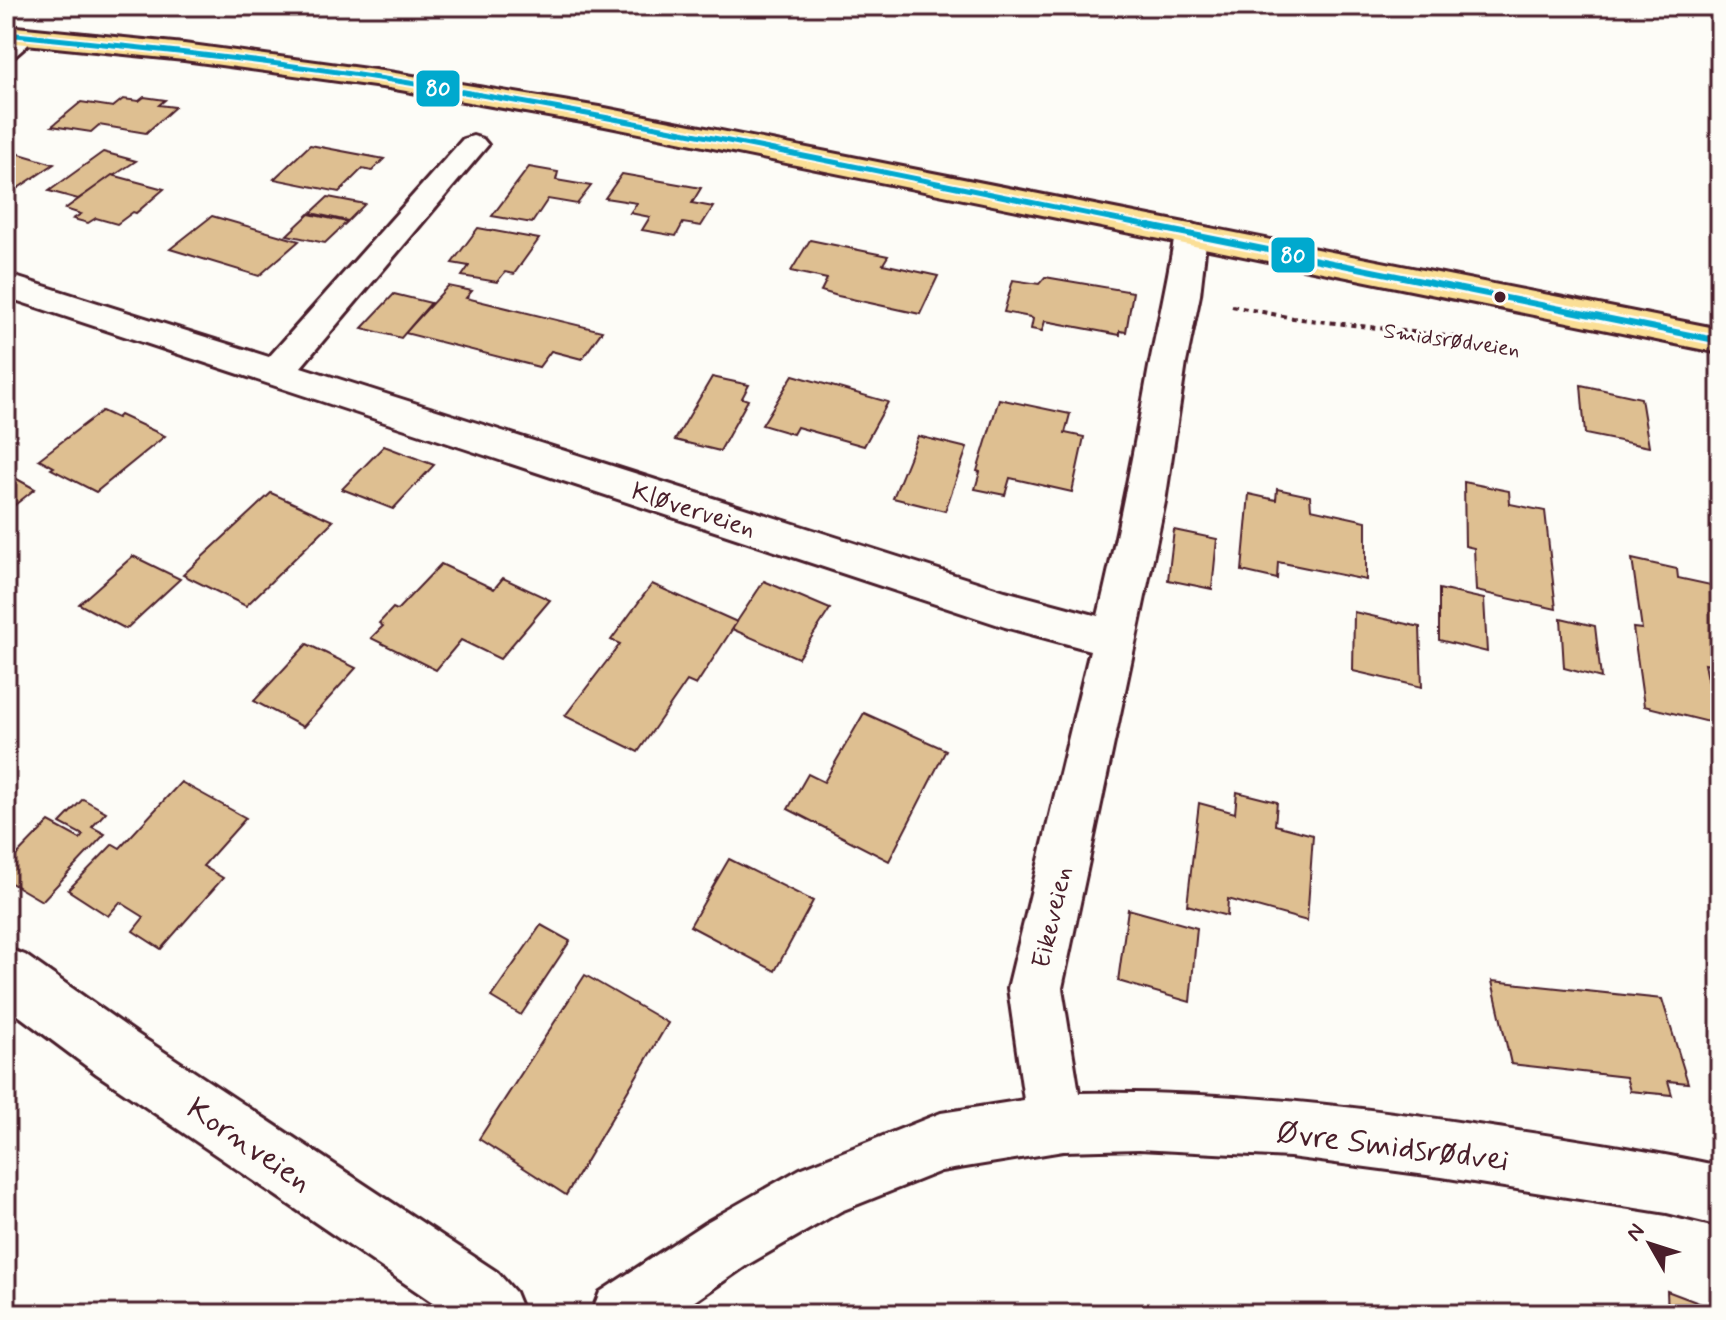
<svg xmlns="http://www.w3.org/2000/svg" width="1726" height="1320" viewBox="0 0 1726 1320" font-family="Mynerve,sans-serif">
  <rect width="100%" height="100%" fill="#fdfcf7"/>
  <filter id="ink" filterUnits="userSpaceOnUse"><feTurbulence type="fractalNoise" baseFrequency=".0125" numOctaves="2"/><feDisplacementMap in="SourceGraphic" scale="16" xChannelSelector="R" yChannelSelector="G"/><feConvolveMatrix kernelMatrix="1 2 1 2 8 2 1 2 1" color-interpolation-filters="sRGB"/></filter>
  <g filter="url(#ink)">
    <g fill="#debf91" stroke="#4a1f2b" stroke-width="2">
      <path d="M 144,97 L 165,100 L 159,105 L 175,107 L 146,133 L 99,125 L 91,132 L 52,126 L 81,102 L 113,107 L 123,99 L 139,101 Z"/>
      <path d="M 310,145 L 384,159 L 372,171 L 362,169 L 339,192 L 274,179 Z"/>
      <path d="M 6,150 L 54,164 L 18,188 L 6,188 Z"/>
      <path d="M 103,152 L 136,161 L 78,199 L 49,191 Z"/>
      <path d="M 529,167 L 558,172 L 556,180 L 591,186 L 577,204 L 548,199 L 532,223 L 492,216 Z"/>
      <path d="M 622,174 L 701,188 L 692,203 L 713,207 L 701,226 L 683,223 L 676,236 L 642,230 L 650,217 L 630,213 L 637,203 L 605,198 Z"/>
      <path d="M 112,175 L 164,189 L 136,213 L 133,212 L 117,224 L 96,218 L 88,223 L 73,219 L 81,214 L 65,209 Z"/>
      <path d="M 328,197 L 365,204 L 348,221 L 311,213 Z"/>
      <path d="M 309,214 L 347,222 L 325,243 L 287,235 Z"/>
      <path d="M 212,216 L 299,241 L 259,276 L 170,249 Z"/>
      <path d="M 478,228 L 539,239 L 514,274 L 505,272 L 497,282 L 462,276 L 469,266 L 452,263 Z"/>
      <path d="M 810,240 L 888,256 L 883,264 L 938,276 L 920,314 L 838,296 L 821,291 L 827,279 L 791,271 Z"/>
      <path d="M 1045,277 L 1133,292 L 1126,332 L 1120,331 L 1120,335 L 1045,321 L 1042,331 L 1031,329 L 1033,319 L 1030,317 L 1004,312 L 1013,280 L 1039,284 Z"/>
      <path d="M 448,286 L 472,291 L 466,298 L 602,331 L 582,359 L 551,351 L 539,367 L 405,333 Z"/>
      <path d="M 394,294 L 431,303 L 401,338 L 362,328 Z"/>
      <path d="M 793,375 L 888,402 L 864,446 L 797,427 L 793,434 L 762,425 Z"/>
      <path d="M 712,377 L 749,385 L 742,398 L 748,400 L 720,451 L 675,440 Z"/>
      <path d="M 1581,385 L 1641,398 L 1649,447 L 1585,434 Z"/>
      <path d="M 999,399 L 1070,414 L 1065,433 L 1084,437 L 1072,492 L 1010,478 L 1005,495 L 975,489 L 980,472 L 977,471 Z"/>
      <path d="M 102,411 L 117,418 L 120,415 L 165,436 L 96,492 L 51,469 L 54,467 L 39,459 Z"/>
      <path d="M 918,436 L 967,448 L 945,511 L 893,498 Z"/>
      <path d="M 384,446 L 434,465 L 393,509 L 342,489 Z"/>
      <path d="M 6,473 L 35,489 L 6,512 Z"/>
      <path d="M 1464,482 L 1509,491 L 1510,504 L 1545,511 L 1556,609 L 1476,591 L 1474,548 L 1465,546 Z"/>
      <path d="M 1277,489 L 1310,496 L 1311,509 L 1366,521 L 1366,580 L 1278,562 L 1277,579 L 1242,571 L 1249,494 L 1276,500 Z"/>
      <path d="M 271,493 L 333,521 L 246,606 L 183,575 Z"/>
      <path d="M 1174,530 L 1217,539 L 1212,589 L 1168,580 Z"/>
      <path d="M 133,556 L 180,579 L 126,629 L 79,604 Z"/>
      <path d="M 1632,559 L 1677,569 L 1678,578 L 1720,587 L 1720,667 L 1705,664 L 1717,724 L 1644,706 L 1633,628 L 1642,629 Z"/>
      <path d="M 441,564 L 494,589 L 503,578 L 550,600 L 500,659 L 461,640 L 436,670 L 371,638 L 383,626 L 379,623 L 393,608 L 397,610 Z"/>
      <path d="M 764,581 L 830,609 L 798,658 L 732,629 Z"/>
      <path d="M 652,584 L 737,622 L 696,685 L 687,681 L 638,752 L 565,716 L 620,644 L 611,640 Z"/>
      <path d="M 1439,589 L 1484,599 L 1487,652 L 1439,640 Z"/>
      <path d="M 1354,612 L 1420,627 L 1422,687 L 1353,671 Z"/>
      <path d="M 1561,618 L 1595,626 L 1601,678 L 1564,668 Z"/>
      <path d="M 307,644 L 356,668 L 303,727 L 254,701 Z"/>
      <path d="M 864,713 L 946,750 L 889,861 L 788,809 L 808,774 L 824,782 Z"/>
      <path d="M 181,782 L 246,818 L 203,866 L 223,878 L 161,949 L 133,931 L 144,917 L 120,902 L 108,916 L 68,890 L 113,844 L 120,848 Z"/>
      <path d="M 1237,792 L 1277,802 L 1275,825 L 1313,835 L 1307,921 L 1228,899 L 1227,916 L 1187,905 L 1199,803 L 1235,813 Z"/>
      <path d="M 83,799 L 106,812 L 92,827 L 105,834 L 42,901 L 6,880 L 6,866 L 49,822 L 80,839 L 83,835 L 60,823 Z"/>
      <path d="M 729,859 L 813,901 L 775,971 L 690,926 Z"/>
      <path d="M 1128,909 L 1197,928 L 1190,1002 L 1118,981 Z"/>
      <path d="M 541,925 L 570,941 L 521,1015 L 491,997 Z"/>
      <path d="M 585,975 L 668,1023 L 566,1195 L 479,1139 Z"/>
      <path d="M 1492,981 L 1662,999 L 1688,1083 L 1668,1081 L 1672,1095 L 1630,1091 L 1626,1077 L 1511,1064 Z"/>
      <path d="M 1667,1291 L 1720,1311 L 1720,1314 L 1668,1314 Z"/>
    </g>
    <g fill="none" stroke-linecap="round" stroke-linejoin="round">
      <defs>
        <g id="minor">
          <path d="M 25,28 L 34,30 L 38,36 L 15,56 L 6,58 L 6,37 Z"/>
          <path d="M 473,136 L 483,139 L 488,145 L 483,151 L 301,367 L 1005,591 L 1098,616 C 1118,533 1134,451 1149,367 C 1158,323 1168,279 1175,234 L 1180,227 L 1191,224 L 1202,227 L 1207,234 L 1200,295 L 1186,363 L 1165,502 L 1062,988 L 1079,1093 C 1220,1090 1358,1106 1498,1128 C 1572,1139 1647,1150 1720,1166 L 1720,1226 L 1667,1213 L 1442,1177 L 1290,1157 L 1139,1149 L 1063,1151 L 941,1171 L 841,1211 L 747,1265 L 676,1314 L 591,1314 L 600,1292 L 705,1223 L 800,1169 L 941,1113 L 1024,1100 L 1008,988 L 1090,650 L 1005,627 L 6,297 L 6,274 L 269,357 L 463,139 Z"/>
          <path d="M 6,948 L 25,955 L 137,1034 L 497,1272 L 515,1292 L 524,1314 L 450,1314 L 97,1074 L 6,1006 Z"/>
        </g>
        <path id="primary" d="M 6,26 L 184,44 L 389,72 L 605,108 L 1720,329 L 1720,353 L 605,126 L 389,88 L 184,60 L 6,42 Z"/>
      </defs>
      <use href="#minor" stroke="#4a1f2b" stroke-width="6"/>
      <use href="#primary" stroke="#4a1f2b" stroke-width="6"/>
      <path stroke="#4a1f2b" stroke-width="4" stroke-dasharray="5 5" stroke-linecap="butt" d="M 1232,306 L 1293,318 L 1455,337"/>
      <use href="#minor" fill="#fdfcf7" fill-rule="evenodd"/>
      <use href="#primary" fill="#fbdf96" fill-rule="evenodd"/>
      <defs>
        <path id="bus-1-far1" d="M 6,34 C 135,47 263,60 391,80 C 648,121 903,177 1159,228"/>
        <path id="bus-1" d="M 1149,226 L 1720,341"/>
      </defs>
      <use href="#bus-1-far1" stroke="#fdfcf7" stroke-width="9"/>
      <use href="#bus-1" stroke="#fdfcf7" stroke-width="11"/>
      <use href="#bus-1-far1" stroke="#00a9ce" stroke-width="5"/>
      <use href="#bus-1" stroke="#00a9ce" stroke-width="6"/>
    </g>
  </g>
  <circle fill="#4a1f2b" stroke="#fdfcf7" stroke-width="3" cx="1500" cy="297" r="7"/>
  <g text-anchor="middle" stroke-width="6" stroke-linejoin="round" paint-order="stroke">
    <g font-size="22" fill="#4a1f2b" stroke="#fdfcf7">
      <text transform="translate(1452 339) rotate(8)" y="8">Smidsrødveien</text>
    </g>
    <g font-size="26" fill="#4a1f2b" stroke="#fdfcf7">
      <text transform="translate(694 509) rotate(18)" y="9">Kløverveien</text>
      <text transform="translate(1051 917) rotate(-77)" y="9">Eikeveien</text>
    </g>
    <g font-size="32" fill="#4a1f2b" stroke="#fdfcf7">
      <text transform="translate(250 1144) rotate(34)" y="11">Kornveien</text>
      <text transform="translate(1393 1145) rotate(7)" y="11">Øvre Smidsrødvei</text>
    </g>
  </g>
  <g stroke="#fdfcf7" stroke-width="3">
    <rect x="415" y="69" width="46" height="39" rx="8" fill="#00a9ce"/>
    <rect x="1270" y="236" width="46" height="38" rx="8" fill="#00a9ce"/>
  </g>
  <g font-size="22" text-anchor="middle" font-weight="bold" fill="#fff">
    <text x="438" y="96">80</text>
    <text x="1293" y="263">80</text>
  </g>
  <rect width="1726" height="1320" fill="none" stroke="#fdfcf7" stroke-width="32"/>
  <rect x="16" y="16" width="1694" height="1288" fill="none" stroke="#4a1f2b" stroke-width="3" filter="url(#ink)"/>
  <g transform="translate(1650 1244) rotate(309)" stroke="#fdfcf7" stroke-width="6" paint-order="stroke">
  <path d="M0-6L14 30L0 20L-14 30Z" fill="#4a1f2b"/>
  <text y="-12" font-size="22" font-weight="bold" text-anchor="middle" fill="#4a1f2b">N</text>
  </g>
</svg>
